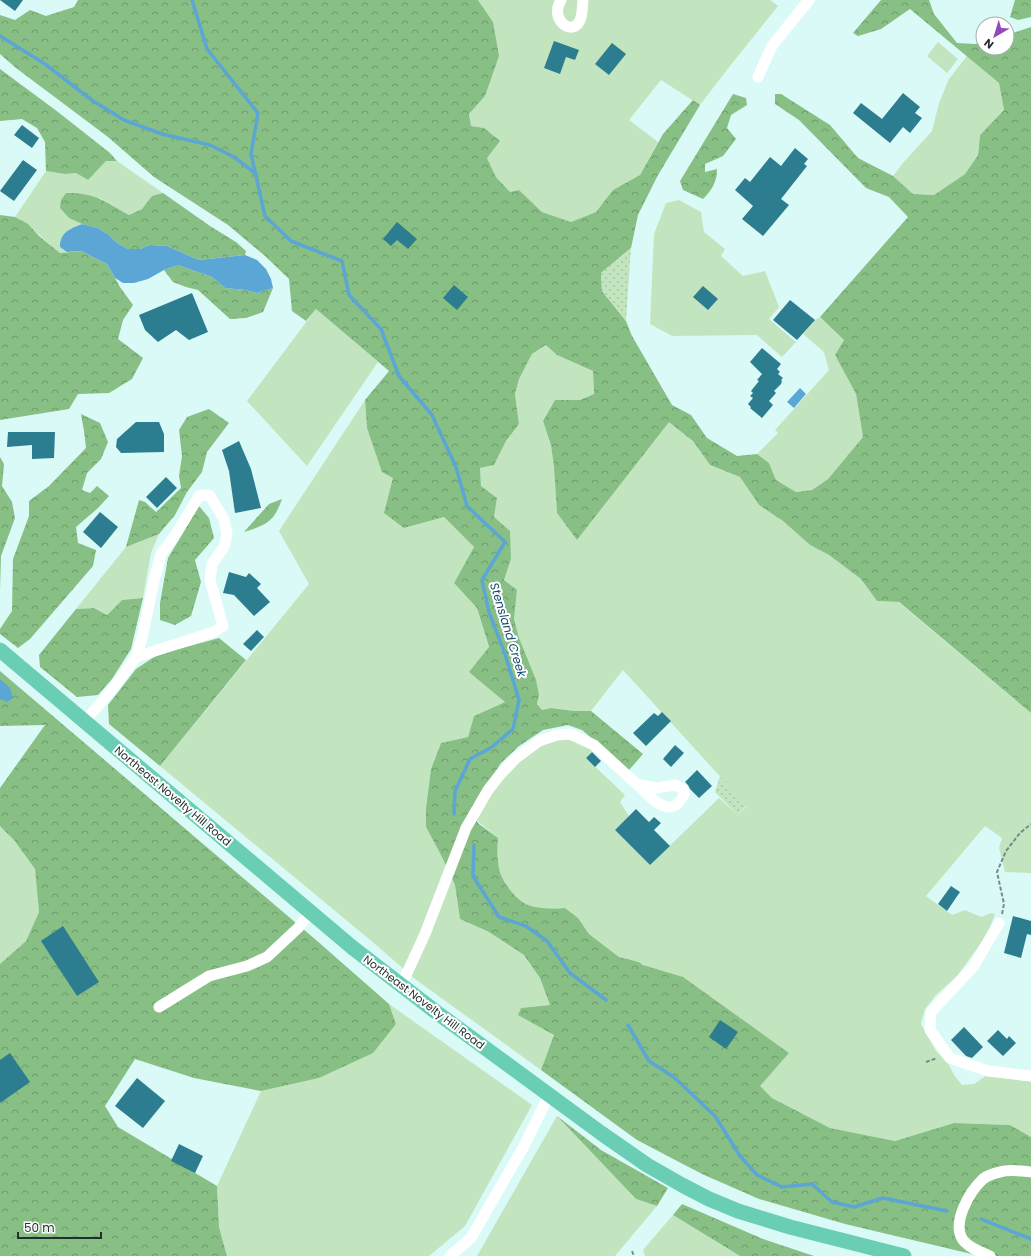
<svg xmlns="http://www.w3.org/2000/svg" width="1031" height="1256" viewBox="0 0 1031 1256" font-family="Poppins,sans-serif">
  <defs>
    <pattern id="forest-crowns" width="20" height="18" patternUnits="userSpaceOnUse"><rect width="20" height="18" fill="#87bf84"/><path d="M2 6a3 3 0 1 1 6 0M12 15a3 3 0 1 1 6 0" fill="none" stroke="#6e9c6c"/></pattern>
    <pattern id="garden-dots" width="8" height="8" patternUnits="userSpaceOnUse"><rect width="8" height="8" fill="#c2e5bf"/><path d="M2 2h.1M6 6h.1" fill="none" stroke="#a6c5a4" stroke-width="1.8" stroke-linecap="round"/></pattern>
  </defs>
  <rect width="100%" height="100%" fill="#dafaf7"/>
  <g fill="#c2e5bf">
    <path d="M 478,0 L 770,0 L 778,6 L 730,66 L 700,105 L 661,80 L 629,120 L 658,142 L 640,175 L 613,190 L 596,212 L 571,222 L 542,212 L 519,190 L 510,192 L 496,177 L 487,158 L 484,128 L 471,126 L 469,114 L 485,96 L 493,22 Z"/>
    <path d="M 938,42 L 958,59 L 947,73 L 927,56 Z"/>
    <path d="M 967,56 L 999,83 L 1004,110 L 980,135 L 978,155 L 965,174 L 934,195 L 913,194 L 893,176 L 903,163 L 932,131 L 939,103 L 949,79 Z"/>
    <path d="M 107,160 L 117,161 L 163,193 L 152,196 L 142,209 L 129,215 L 100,198 L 69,218 L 82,224 L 68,230 L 60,247 L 67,252 L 60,253 C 45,241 32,226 15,217 L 46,171 L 65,174 L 76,173 L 88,180 Z"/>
    <path d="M 679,200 L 701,212 L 704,232 L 725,249 L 721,256 L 743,276 L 765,271 L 779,307 L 769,319 L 796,342 L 782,357 L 757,335 L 672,336 L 650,324 L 654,234 L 666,203 Z"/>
    <path d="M 316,309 L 378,362 L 307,466 L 247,401 Z"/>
    <path d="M 820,317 L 844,340 L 835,355 L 856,394 L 863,437 L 828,479 L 812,490 L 796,492 L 776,480 L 769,463 L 757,454 L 778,433 L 775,430 L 829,370 L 824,352 L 803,334 L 815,320 Z"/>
    <path d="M 547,345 L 557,355 L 593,371 L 594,394 L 580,400 L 555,400 L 543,421 L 551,445 L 554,467 L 557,513 L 577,540 L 669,421 L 693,441 L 710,465 L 740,477 L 759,505 L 783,521 L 810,545 L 829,555 L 861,579 L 877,601 L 898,602 L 1031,713 L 1031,874 L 1029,873 L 1005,872 L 999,848 L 1002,838 L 985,826 L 926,896 L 952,915 L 965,910 L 981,917 L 991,913 L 995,914 L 987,935 L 957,976 L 936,995 L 925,1009 L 921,1024 L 936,1051 L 949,1065 L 954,1075 L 962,1085 L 974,1084 L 990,1073 L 1022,1081 L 1031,1081 L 1031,1137 L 1010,1125 L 954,1123 L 895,1141 L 830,1128 L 772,1098 L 759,1086 L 789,1053 L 639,962 L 619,957 L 589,934 L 578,918 L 565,908 C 552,909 540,909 528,905 C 517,902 503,883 500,872 C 497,861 497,850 498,838 L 475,819 C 484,806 492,791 501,778 C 508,768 542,741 553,739 C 566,738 583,742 592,751 L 586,758 L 625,795 L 620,802 L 629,816 L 615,830 L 650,865 L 719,798 L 738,815 L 747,806 L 623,670 L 591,711 L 574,711 L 551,708 L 542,710 L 537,704 L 539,695 L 519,638 L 514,619 L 517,590 L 504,580 L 511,559 L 494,517 L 497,498 L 481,486 L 480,468 L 494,465 L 506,441 L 519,424 L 515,394 L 519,379 L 532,354 Z"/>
    <path d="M 365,400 L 367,428 L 393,478 L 404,528 L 444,517 L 474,547 L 454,583 L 477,608 L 505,702 L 474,716 L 468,737 L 441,743 L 431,769 L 426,808 L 426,827 L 441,855 L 455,885 L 460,919 L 489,932 L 524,955 L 540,978 L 550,1005 L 521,1008 L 554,1035 L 541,1070 L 415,979 L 375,944 L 160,766 L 309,584 L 279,531 Z"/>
    <path d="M 159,534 L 151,553 L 143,598 L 122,600 L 107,615 L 94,608 L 76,609 L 126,547 Z"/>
    <path d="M 0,826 L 14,840 L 35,869 L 39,912 L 26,941 L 0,964 Z"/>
    <path d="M 389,1004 L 532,1105 L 465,1226 L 429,1256 L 227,1256 L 219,1227 L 217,1186 L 261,1091 L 319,1078 L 396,1024 Z"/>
    <path d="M 557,1116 L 636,1199 L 657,1206 L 615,1256 L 477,1256 Z"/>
    <path d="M 673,1215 L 740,1256 L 645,1256 L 643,1250 Z"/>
  </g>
  <g fill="url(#forest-crowns)">
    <path d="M 78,0 L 478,0 L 493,22 L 499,56 L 485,96 L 469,114 L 471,126 L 484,128 L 500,141 L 487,158 L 496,177 L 510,192 L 519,190 L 542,212 L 571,222 L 596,212 L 613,190 L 640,175 L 663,134 L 693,100 L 700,105 L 658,175 L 638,215 L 631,248 L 601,273 L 602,291 L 626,321 L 632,336 L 672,405 L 691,415 L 707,438 L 737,456 L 757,454 L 769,463 L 776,480 L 796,492 L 812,490 L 828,479 L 863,437 L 856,394 L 835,355 L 844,340 L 820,317 L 908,217 L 889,197 L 866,188 L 799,120 L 775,104 L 775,94 L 781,94 L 830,125 L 858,158 L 893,176 L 913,194 L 934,195 L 965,174 L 978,155 L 980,135 L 1004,110 L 999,83 L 910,9 L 881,29 L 858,36 L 853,33 L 881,0 L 929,0 L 934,14 L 957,43 L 975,44 L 983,42 L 983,48 L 1007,48 L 1007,35 L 1031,27 L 1031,713 L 899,602 L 877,601 L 861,579 L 829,555 L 810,545 L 783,521 L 759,505 L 740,477 L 710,465 L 693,441 L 669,422 L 577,540 L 557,513 L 554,467 L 551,445 L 543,421 L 555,400 L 580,400 L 594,394 L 593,371 L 557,355 L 546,345 L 532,354 L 519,379 L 515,394 L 519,424 L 506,441 L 494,465 L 480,468 L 481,486 L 497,498 L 494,517 L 510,531 L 511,559 L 504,580 L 517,590 L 514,619 L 519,638 L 536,680 L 539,695 L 537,704 L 542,710 L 551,708 L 574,711 L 591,711 L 643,754 L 629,770 L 582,730 L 568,725 L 543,730 L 519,746 L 501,763 L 469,812 L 479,824 L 498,838 C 497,849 497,861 500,872 C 503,883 517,901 528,905 C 540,909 552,909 565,908 L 578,918 L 589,934 L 619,957 L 639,962 L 643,965 L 683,977 L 789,1053 L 760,1086 L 772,1098 L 830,1128 L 895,1141 L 954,1123 L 1010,1125 L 1031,1137 L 1031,1256 L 980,1256 L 845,1224 L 759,1199 L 702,1174 L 637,1140 L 541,1070 L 554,1035 L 518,1015 L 521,1008 L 550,1005 L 540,978 L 524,955 L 489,932 L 460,919 L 455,885 L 441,855 L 426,827 L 426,808 L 431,769 L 441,743 L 468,737 L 474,716 L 505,702 L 469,672 L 489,647 L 477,608 L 454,583 L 474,547 L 444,517 L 404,528 L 384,513 L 393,478 L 382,472 L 367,428 L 365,400 L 389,371 L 316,309 L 306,321 L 292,311 L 289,279 L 265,256 L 228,225 L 154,177 L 108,137 L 16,68 L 0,54 L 0,15 L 15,20 L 30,10 L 46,16 L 74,7 Z"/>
    <path d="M 1015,0 L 1031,0 L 1031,17 L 1018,20 L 1010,17 Z"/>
    <path d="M 0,69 L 58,112 L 110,153 L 117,161 L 106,161 L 88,180 L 76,173 L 65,174 L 46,171 L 45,142 L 37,128 L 22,119 L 0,121 Z"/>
    <path d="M 733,94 L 746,98 L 747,105 L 731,115 L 727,128 L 736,139 L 723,156 L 705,164 L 705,172 L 717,169 C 717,182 712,190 703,199 L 683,190 L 680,181 Z"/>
    <path d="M 66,193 C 96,193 104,201 129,215 L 142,209 L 152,196 L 163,193 L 210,226 L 236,242 L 246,251 L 245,255 L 199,260 L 167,246 L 150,245 L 140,249 L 128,249 L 117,243 L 109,235 L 98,228 L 82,224 L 69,218 L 60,208 L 61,200 Z"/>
    <path d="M 0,215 L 15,217 L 28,224 L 39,236 L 60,253 L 81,251 L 107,264 L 120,287 L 133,305 L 123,320 L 118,339 L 143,358 L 132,379 L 109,393 L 78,394 L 69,409 L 0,420 Z"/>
    <path d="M 178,265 L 212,277 L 225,288 L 245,290 L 257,293 L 273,288 L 263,312 L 246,318 L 230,319 L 198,290 L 186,287 L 173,282 L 164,270 Z"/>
    <path d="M 209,409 L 229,423 L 207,452 L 202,472 L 187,492 L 175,515 L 159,534 L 126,547 L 139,500 L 145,502 L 156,512 L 181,488 L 179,476 L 182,456 L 179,430 L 187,417 Z"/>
    <path d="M 81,414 L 100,423 L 108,442 L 101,459 L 87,473 L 82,490 L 90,493 L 97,486 L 109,496 L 98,508 L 76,527 L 78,543 L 96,550 L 93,566 L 30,639 L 18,648 L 0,634 L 0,629 L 12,611 L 13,559 L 29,516 L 29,501 L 49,486 L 86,448 L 84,431 Z"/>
    <path d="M 0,457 L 4,464 L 2,486 L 12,502 L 15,518 L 1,556 L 0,591 Z"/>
    <path d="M 282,499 C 274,522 266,525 244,532 L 269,504 Z"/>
    <path d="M 199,506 L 209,518 L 214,538 L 195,560 L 201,582 L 191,616 L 175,625 L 160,620 L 160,603 L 168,558 Z"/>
    <path d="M 143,598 L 131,649 L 112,679 L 98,695 L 77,697 L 40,667 L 39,655 L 76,609 L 94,608 L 107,615 L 122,600 Z"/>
    <path d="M 219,638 L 246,660 L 160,766 L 109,724 L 108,705 L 136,669 L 157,655 Z"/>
    <path d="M 0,671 L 316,940 L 389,1004 L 396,1024 L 373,1053 L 319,1078 L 261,1091 L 194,1078 L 135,1059 L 105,1106 L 118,1127 L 217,1186 L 219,1227 L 227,1256 L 0,1256 L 0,964 L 26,941 L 39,912 L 35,869 L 14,840 L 0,826 L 0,788 L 45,725 L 0,726 Z"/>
    <path d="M 557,1116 L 601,1150 L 668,1188 L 657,1206 L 636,1199 Z"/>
    <path d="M 682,1204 L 763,1239 L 814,1256 L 740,1256 L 673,1215 Z"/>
  </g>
  <g fill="url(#garden-dots)">
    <path d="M 631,248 L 626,321 L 602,291 L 601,273 Z"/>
    <path d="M 720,776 L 747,805 L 738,815 L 715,792 Z"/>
  </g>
  <g fill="#5ca6d5">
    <path d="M 82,224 L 98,228 L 109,235 L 117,243 L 128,249 L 140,249 L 150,245 L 167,246 L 199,260 L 245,255 L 257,260 L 266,269 L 271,279 L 273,288 L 257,293 L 245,290 L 225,288 L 212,277 L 178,265 L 164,270 L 148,279 L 134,283 L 123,283 L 115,278 L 107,264 L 81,251 L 67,252 L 60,247 C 60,232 70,229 82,224 Z"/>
    <path d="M 800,388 L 806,394 L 794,408 L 787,402 Z"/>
    <path d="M 0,679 L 10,688 L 13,698 L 7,702 L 0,699 Z"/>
  </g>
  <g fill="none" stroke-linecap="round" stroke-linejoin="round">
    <g stroke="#5ca6d5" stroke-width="3.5">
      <path d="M 192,0 L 207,49 L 258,113 L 251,154 L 265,216 L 291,241 L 342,261 L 349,295 L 381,329 L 399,376 L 432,415 L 456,467 L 467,506 L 505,542 L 482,580 L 489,612 L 505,654 L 519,700 L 513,729 L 492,747 L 470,759 L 455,791 L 454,814"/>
      <path d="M 0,36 L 45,64 L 93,101 L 124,120 L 162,134 L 210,145 L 234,157 L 255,173"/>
      <path d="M 474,845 L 473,876 L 499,917 L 526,926 L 547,941 L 570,973 L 606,1000"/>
      <path d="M 628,1025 L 649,1061 L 675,1078 L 715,1116 L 740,1156 L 757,1175 L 782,1187 L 812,1184 L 832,1202 L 854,1207 L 883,1198 L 947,1211"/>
      <path d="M 981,1219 L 1031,1239"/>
    </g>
  </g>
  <g fill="#2c7d8f">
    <path d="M 0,0 L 23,0 L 15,11 Z"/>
    <path d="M 554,41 L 579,50 L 575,60 L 566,57 L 560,74 L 544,68 Z"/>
    <path d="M 612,43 L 626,54 L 609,75 L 595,64 Z"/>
    <path d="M 903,93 L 920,107 L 915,113 L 922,118 L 910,133 L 903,127 L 890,143 L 853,113 L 861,103 L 882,119 Z"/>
    <path d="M 22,125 L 39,138 L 32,148 L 14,135 Z"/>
    <path d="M 795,148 L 808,159 L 804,164 L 807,166 L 781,199 L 789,205 L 763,236 L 742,219 L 753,206 L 735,190 L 745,178 L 750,182 L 770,157 L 781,166 Z"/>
    <path d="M 23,160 L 37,170 L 14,201 L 0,191 Z"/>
    <path d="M 397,222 L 417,239 L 408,249 L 397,240 L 391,246 L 383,239 Z"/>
    <path d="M 454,285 L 468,297 L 457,310 L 443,298 Z"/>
    <path d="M 703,286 L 718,299 L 708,310 L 693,297 Z"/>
    <path d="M 192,293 L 208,332 L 189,340 L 176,330 L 158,342 L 145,330 L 139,315 Z"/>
    <path d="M 790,300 L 815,320 L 797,340 L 773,320 Z"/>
    <path d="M 762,348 L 781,364 L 777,369 L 780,372 L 778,374 L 783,378 L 781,380 L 782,381 L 781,384 L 774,391 L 776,393 L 769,401 L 773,405 L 762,418 L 750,408 L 751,407 L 748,404 L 753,398 L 750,396 L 753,393 L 751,391 L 759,381 L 757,380 L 762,374 L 750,362 Z"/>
    <path d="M 136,422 L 159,422 L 164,434 L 164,452 L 121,453 L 116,447 L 117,439 Z"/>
    <path d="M 8,432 L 55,432 L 54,458 L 32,459 L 32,445 L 7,447 Z"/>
    <path d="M 239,441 L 251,469 L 261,508 L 235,513 L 229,471 L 222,450 Z"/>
    <path d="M 166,477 L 177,488 L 157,508 L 146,497 Z"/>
    <path d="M 100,512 L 118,527 L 101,548 L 83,532 Z"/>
    <path d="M 229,572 L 246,577 L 249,573 L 261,584 L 257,588 L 270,602 L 254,616 L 234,595 L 223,593 Z"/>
    <path d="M 257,630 L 264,637 L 251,651 L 243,644 Z"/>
    <path d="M 662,712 L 671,721 L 646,746 L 633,733 L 654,713 L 658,716 Z"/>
    <path d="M 675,745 L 684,753 L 671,767 L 663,759 Z"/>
    <path d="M 592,752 L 601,761 L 595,767 L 586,758 Z"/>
    <path d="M 697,770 L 712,786 L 699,798 L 690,789 L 688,785 L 685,782 Z"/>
    <path d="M 636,809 L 649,822 L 654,817 L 661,823 L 654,830 L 670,846 L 650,865 L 615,830 Z"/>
    <path d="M 951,886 L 960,892 L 947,911 L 938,904 Z"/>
    <path d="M 1013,916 L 1031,921 L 1031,935 L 1027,934 L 1021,958 L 1004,953 Z"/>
    <path d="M 63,926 L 99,982 L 77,996 L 41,941 Z"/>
    <path d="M 720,1020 L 738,1032 L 726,1049 L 709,1037 Z"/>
    <path d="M 964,1027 L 983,1047 L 972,1058 L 966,1056 L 951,1040 Z"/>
    <path d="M 998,1030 L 1007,1039 L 1009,1036 L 1016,1043 L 1003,1056 L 987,1041 Z"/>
    <path d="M 10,1053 L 30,1082 L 0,1103 L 0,1060 Z"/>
    <path d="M 137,1078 L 165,1101 L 143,1128 L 115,1106 Z"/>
    <path d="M 179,1144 L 203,1156 L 195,1173 L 171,1161 Z"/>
  </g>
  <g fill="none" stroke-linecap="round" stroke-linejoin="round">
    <g stroke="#778c8a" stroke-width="2" stroke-dasharray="4 2" stroke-linecap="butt">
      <path d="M 1002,914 L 1004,904 L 997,872 L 1006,851 L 1020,833 L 1031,824"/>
      <path d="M 926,1062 L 937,1058"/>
      <path d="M 632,1251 L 634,1256"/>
    </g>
    <g stroke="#fff" stroke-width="11">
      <path d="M 561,0 C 549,19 571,36 579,22 C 583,16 582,7 583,0"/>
      <path d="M 758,77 L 772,46 L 809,0"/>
      <path d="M 85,721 L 114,687 L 136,657 L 142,638 L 154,581 L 161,554 L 174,537 L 199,496 L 205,495 L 210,496 L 224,519 L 227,534 L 224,547 L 212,564 L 210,580 L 223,626 L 214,632 L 136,657"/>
      <path d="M 999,923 L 973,967 L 931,1012 L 930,1030 L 950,1058 L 988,1071 L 1031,1076"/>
      <path d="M 401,986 L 425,934 L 466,828 L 488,790 L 499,776 L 516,758 L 539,741 L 557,735 L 570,734 L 594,745 L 656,802 C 669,810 677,809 684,794 L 683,789 L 675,785 L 657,788 L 639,785"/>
      <path d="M 159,1007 L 209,976 L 247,966 L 267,957 L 298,928 L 310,913"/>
      <path d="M 450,1256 L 471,1238 L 524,1146 L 549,1095"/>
      <path d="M 990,1256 C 981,1252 969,1248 963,1240 C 951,1223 970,1191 983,1179 C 987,1176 995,1173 1000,1172 C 1009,1169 1022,1171 1031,1172"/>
    </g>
    <path stroke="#69ceb4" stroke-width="15" d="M 0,650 L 353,948 L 436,1012 L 601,1133 L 647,1165 L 682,1185 L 709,1199 L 738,1211 L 790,1227 L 904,1256"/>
  </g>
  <g text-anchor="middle" stroke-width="4" stroke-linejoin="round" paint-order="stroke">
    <g font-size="11" fill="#232f2e" stroke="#fff">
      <text transform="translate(173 796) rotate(40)" y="4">Northeast Novelty Hill Road</text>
      <text transform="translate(424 1002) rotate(37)" y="4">Northeast Novelty Hill Road</text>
    </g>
    <g font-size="12" font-style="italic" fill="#114a6b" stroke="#fff">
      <text transform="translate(508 630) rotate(73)" y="4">Stensland Creek</text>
    </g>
  </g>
  <g transform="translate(995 36) rotate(218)"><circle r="19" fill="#ffffff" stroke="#a7acab"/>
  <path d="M0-3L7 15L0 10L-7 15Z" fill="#9048bb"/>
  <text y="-6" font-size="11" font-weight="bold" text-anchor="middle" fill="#232f2e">N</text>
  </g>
  <path d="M18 1232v6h83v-6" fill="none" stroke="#232f2e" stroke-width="2"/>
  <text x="24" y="1232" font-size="12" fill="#232f2e" stroke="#ffffff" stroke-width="3" paint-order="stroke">50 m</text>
</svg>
